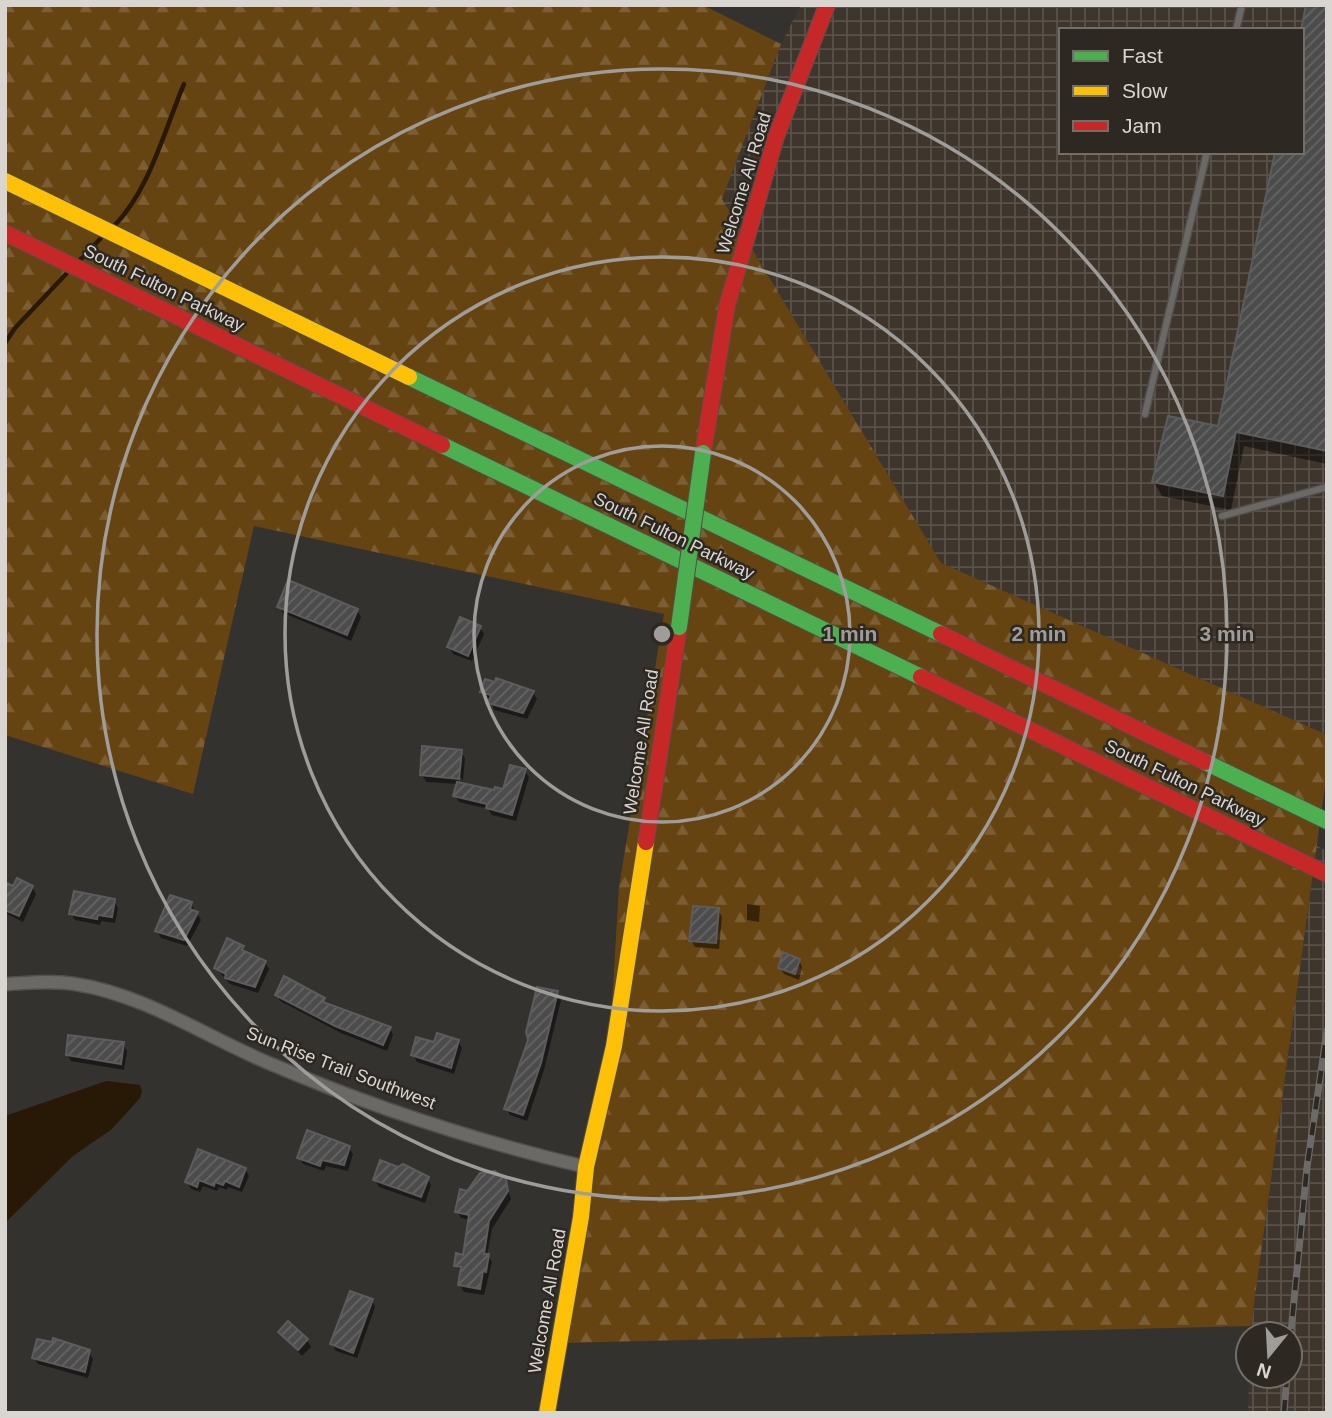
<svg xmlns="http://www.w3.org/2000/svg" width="1332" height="1418" viewBox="0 0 1332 1418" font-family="Helvetica,sans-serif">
  <defs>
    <pattern id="industrial-grid" width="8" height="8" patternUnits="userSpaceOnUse" patternTransform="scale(1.75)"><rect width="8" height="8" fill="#3e352c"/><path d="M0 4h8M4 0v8" fill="none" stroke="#59524a"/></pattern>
    <pattern id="forest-firs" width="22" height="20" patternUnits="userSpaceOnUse" patternTransform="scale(1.75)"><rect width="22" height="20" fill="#641"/><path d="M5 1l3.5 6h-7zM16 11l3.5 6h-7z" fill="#7b5e33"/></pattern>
    <pattern id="building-hatch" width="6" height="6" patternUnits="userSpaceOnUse" patternTransform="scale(1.75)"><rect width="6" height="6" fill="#4d4c4d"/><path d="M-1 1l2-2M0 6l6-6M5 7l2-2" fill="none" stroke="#666566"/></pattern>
  </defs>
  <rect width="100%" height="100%" fill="#34322f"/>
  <g fill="url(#industrial-grid)" fill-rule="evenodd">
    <path d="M 801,5 L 1327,5 L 1327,735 L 941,563 L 722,199 L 781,44 ZM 1061,30 L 1302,30 L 1302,152 L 1061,152 Z"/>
    <path d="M 1317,846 L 1327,851 L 1327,1413 L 1248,1413 L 1249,1376 L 1290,1376 L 1290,1334 L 1251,1334 L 1251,1326 Z"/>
  </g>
  <path fill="url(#forest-firs)" d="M 5,5 L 703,5 L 781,44 L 722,199 L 941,563 L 1327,735 L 1327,771 L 1251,1326 L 562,1343 L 612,1004 L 619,887 L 664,614 L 254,526 L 193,794 L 5,735 Z"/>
  <path fill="#271906" d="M 106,1081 L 140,1085 L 142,1091 L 140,1098 L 112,1129 L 73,1156 L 5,1223 L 5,1116 Z"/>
  <g fill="#0007">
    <path d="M 1327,5 L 1327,464 L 1244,446 L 1231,510 L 1162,496 L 1154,482 L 1219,428 L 1302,152 Z"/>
    <path d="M 279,606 L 357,610 L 361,617 L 351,641 L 283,613 Z"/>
    <path d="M 480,628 L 484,634 L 472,661 L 453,654 L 449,647 Z"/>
    <path d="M 482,692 L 533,692 L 537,699 L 527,719 L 494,710 L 491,700 Z"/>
    <path d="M 461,752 L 465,758 L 463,781 L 456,770 L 453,772 L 461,785 L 495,792 L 505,791 L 525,771 L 529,777 L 516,821 L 492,815 L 488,809 L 459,802 L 455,795 L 458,784 L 426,782 L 422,775 Z"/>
    <path d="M 32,887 L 36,894 L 23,922 L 5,913 L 5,889 Z"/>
    <path d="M 114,901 L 118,908 L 115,923 L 101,921 L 100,925 L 75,920 L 71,914 Z"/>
    <path d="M 191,904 L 201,920 L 187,946 L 161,938 L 157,931 Z"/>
    <path d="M 747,904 L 760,906 L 759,922 L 747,920 Z"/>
    <path d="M 718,910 L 722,917 L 719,949 L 695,947 L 691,940 Z"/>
    <path d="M 243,947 L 247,954 L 265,962 L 269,969 L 258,993 L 230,984 L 216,968 Z"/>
    <path d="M 799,960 L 802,967 L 799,980 L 784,974 L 780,968 Z"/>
    <path d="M 557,993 L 561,1000 L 544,1070 L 527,1121 L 510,1115 L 506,1109 Z"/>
    <path d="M 277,995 L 324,999 L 327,1005 L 390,1028 L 393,1035 L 387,1051 L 341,1033 L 280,1001 Z"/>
    <path d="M 458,1041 L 462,1048 L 454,1074 L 417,1062 L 413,1055 L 436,1045 Z"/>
    <path d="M 123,1044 L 127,1051 L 124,1070 L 71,1061 L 67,1054 Z"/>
    <path d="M 349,1148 L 353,1154 L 348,1171 L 326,1166 L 324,1171 L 303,1164 L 299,1157 Z"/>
    <path d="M 381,1162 L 415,1170 L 418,1175 L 427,1178 L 431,1185 L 425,1203 L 379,1187 L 375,1180 Z"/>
    <path d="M 245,1169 L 249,1176 L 242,1192 L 228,1187 L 227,1190 L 219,1187 L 217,1191 L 203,1186 L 200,1192 L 191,1189 L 187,1182 Z"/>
    <path d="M 505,1180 L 511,1199 L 492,1229 L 487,1255 L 492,1262 L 484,1295 L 464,1292 L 460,1285 L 462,1273 L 456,1266 L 464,1257 L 470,1220 L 461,1218 L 457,1211 L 468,1193 Z"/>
    <path d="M 372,1300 L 375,1307 L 357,1358 L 336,1351 L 332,1344 Z"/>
    <path d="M 280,1332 L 307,1340 L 311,1347 L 302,1356 Z"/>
    <path d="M 89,1352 L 93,1359 L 88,1378 L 38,1364 L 34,1358 Z"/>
  </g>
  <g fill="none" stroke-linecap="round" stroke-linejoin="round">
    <g stroke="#271906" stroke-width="4.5">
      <path d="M 114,226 C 150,189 164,131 184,84"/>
      <path d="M 79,261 L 102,237"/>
      <path d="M 5,343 L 15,328 L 68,272"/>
    </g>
  </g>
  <g fill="url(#building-hatch)" stroke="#5c5c5c" stroke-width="2">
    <path d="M 1306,5 L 1327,5 L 1327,451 L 1236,432 L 1223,496 L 1152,482 L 1168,416 L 1218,426 L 1275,152 L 1302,152 L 1301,30 Z"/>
    <path d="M 288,580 L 358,609 L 347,635 L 277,607 Z"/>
    <path d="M 460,617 L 481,626 L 468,656 L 447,647 Z"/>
    <path d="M 496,678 L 534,691 L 523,713 L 488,703 L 491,695 L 480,692 L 485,679 L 495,682 Z"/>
    <path d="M 422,746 L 462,750 L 459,779 L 420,775 Z"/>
    <path d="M 510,765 L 526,769 L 512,815 L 486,808 L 487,804 L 453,796 L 457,782 L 494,790 L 495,787 L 503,789 Z"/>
    <path d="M 17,878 L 33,886 L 19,916 L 5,910 L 5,882 L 13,886 Z"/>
    <path d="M 74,891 L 115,899 L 112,917 L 98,915 L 97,919 L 69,914 Z"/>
    <path d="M 170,895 L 192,902 L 190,909 L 198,912 L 184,940 L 155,931 Z"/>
    <path d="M 693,906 L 719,908 L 716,943 L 689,941 Z"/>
    <path d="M 227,938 L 244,946 L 242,950 L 266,961 L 255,987 L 225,978 L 226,974 L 214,968 Z"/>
    <path d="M 783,952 L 800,959 L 795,974 L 778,968 Z"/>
    <path d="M 284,976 L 325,998 L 323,1002 L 391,1027 L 383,1045 L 335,1026 L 275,995 Z"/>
    <path d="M 537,987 L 558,991 L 541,1063 L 523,1115 L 504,1109 L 528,1040 L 526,1032 Z"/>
    <path d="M 437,1033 L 459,1040 L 451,1068 L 411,1055 L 416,1037 L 434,1042 Z"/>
    <path d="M 68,1035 L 124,1042 L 121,1064 L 66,1055 Z"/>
    <path d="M 307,1130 L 350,1146 L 344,1165 L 322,1160 L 320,1166 L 297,1158 Z"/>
    <path d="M 198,1149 L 246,1168 L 239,1187 L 225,1181 L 223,1185 L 215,1182 L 214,1186 L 199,1180 L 197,1187 L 185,1182 Z"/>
    <path d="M 380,1160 L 398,1167 L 403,1164 L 429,1177 L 421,1197 L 373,1180 Z"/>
    <path d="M 495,1171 L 506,1179 L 508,1191 L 489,1221 L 484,1254 L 489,1254 L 486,1272 L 483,1271 L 480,1289 L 458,1285 L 461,1267 L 454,1266 L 456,1253 L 463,1255 L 469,1215 L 455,1212 L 460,1189 L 467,1191 L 480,1173 Z"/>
    <path d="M 350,1291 L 373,1299 L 353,1353 L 330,1344 Z"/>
    <path d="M 288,1321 L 308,1339 L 298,1350 L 278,1332 Z"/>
    <path d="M 53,1338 L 90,1350 L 85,1372 L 32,1358 L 37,1339 L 52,1342 Z"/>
  </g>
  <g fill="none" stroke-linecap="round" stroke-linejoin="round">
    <defs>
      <g id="lane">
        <path d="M 1236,30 L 1242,5"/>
        <path d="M 1145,414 L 1207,152"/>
        <path d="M 1222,516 L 1327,487"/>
      </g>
      <path id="street" d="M 5,984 C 28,983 52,980 75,984 C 146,995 206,1037 271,1064 C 372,1107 480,1142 586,1167"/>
      <g id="fast">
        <path d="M 409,377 L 941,634"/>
        <path d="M 442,445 L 921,677"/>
        <path d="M 1205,762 L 1327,821"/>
      </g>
      <g id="slow">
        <path d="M 5,181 L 409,377"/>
        <path d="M 547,1413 L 581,1217 L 586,1167 L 614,1046 L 646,842"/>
      </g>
      <g id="jam">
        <path d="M 5,233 L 442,445"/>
        <path d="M 703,453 L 727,306 L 776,137 L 827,5"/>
        <path d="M 941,634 L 1205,762"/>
        <path d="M 921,677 L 1327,874"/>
        <path d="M 646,842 L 679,627"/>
      </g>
    </defs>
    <use href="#lane" stroke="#514f4c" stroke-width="9"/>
    <use href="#street" stroke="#514f4c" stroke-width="15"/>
    <use href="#fast" stroke="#514f4c" stroke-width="18"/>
    <use href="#slow" stroke="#514f4c" stroke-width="18"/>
    <use href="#jam" stroke="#514f4c" stroke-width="18"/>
    <use href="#lane" stroke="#6b6966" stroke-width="6"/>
    <use href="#street" stroke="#6b6966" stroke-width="12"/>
    <use href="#fast" stroke="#4caf50" stroke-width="16"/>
    <use href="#slow" stroke="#ffc107" stroke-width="16"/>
    <use href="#jam" stroke="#c62828" stroke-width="16"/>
    <defs>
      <g id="rail">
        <path d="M 1290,1342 L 1307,1167 L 1327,1031"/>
        <path d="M 1284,1413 L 1287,1376"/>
      </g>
    </defs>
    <use href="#rail" stroke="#6b6a68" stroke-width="7"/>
    <use href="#rail" stroke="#2d2822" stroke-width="4.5" stroke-dasharray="13" stroke-linecap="butt"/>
    <defs>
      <path id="fast-bridge" d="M 679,627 L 703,453"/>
    </defs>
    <use href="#fast-bridge" stroke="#514f4c" stroke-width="18" stroke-linecap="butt"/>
    <use href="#fast-bridge" stroke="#4caf50" stroke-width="16"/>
  </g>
  <g fill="none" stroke="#9f9d99" stroke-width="3.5">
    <circle cx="662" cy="634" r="188"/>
    <circle cx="662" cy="634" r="377"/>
    <circle cx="662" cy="634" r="565"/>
  </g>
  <g text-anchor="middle" stroke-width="5" stroke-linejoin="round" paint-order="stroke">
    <g font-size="18" fill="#d9d6d2" stroke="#2d2822">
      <text transform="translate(744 183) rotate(-73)" y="6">Welcome All Road</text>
      <text transform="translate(164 288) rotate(26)" y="6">South Fulton Parkway</text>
      <text transform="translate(674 536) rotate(26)" y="6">South Fulton Parkway</text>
      <text transform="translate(641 742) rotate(-81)" y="6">Welcome All Road</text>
      <text transform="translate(1185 783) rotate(26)" y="6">South Fulton Parkway</text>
      <text transform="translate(341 1068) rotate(21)" y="6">Sun Rise Trail Southwest</text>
      <text transform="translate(547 1301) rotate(-80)" y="6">Welcome All Road</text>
    </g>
  </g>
  <circle cx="662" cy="634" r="10" fill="#9f9d99" stroke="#2d2822" stroke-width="3.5"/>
  <g font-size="21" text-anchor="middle" font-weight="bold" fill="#9f9d99" stroke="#2d2822" stroke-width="5" stroke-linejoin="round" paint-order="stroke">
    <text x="850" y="641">1 min</text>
    <text x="1039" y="641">2 min</text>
    <text x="1227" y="641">3 min</text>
  </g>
  <rect width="1332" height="1418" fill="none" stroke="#d9d6d2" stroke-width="14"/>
  <rect x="1059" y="28" width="245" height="126" fill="#2d2822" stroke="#726e68" stroke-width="2"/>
  <rect x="1073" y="51" width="35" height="10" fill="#4caf50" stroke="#726e68" stroke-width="2"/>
  <text x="1122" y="63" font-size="21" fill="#d9d6d2">Fast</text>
  <rect x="1073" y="86" width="35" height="10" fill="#ffc107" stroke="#726e68" stroke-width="2"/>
  <text x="1122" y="98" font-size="21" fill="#d9d6d2">Slow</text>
  <rect x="1073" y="121" width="35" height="10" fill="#c62828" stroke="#726e68" stroke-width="2"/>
  <text x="1122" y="133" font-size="21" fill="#d9d6d2">Jam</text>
  <g transform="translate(1269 1355) rotate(198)"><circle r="33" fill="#2d2822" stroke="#726e68" stroke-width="2"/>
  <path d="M0-5L12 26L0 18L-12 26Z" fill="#9f9d99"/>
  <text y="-10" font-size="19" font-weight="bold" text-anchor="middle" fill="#d9d6d2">N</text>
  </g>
</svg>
